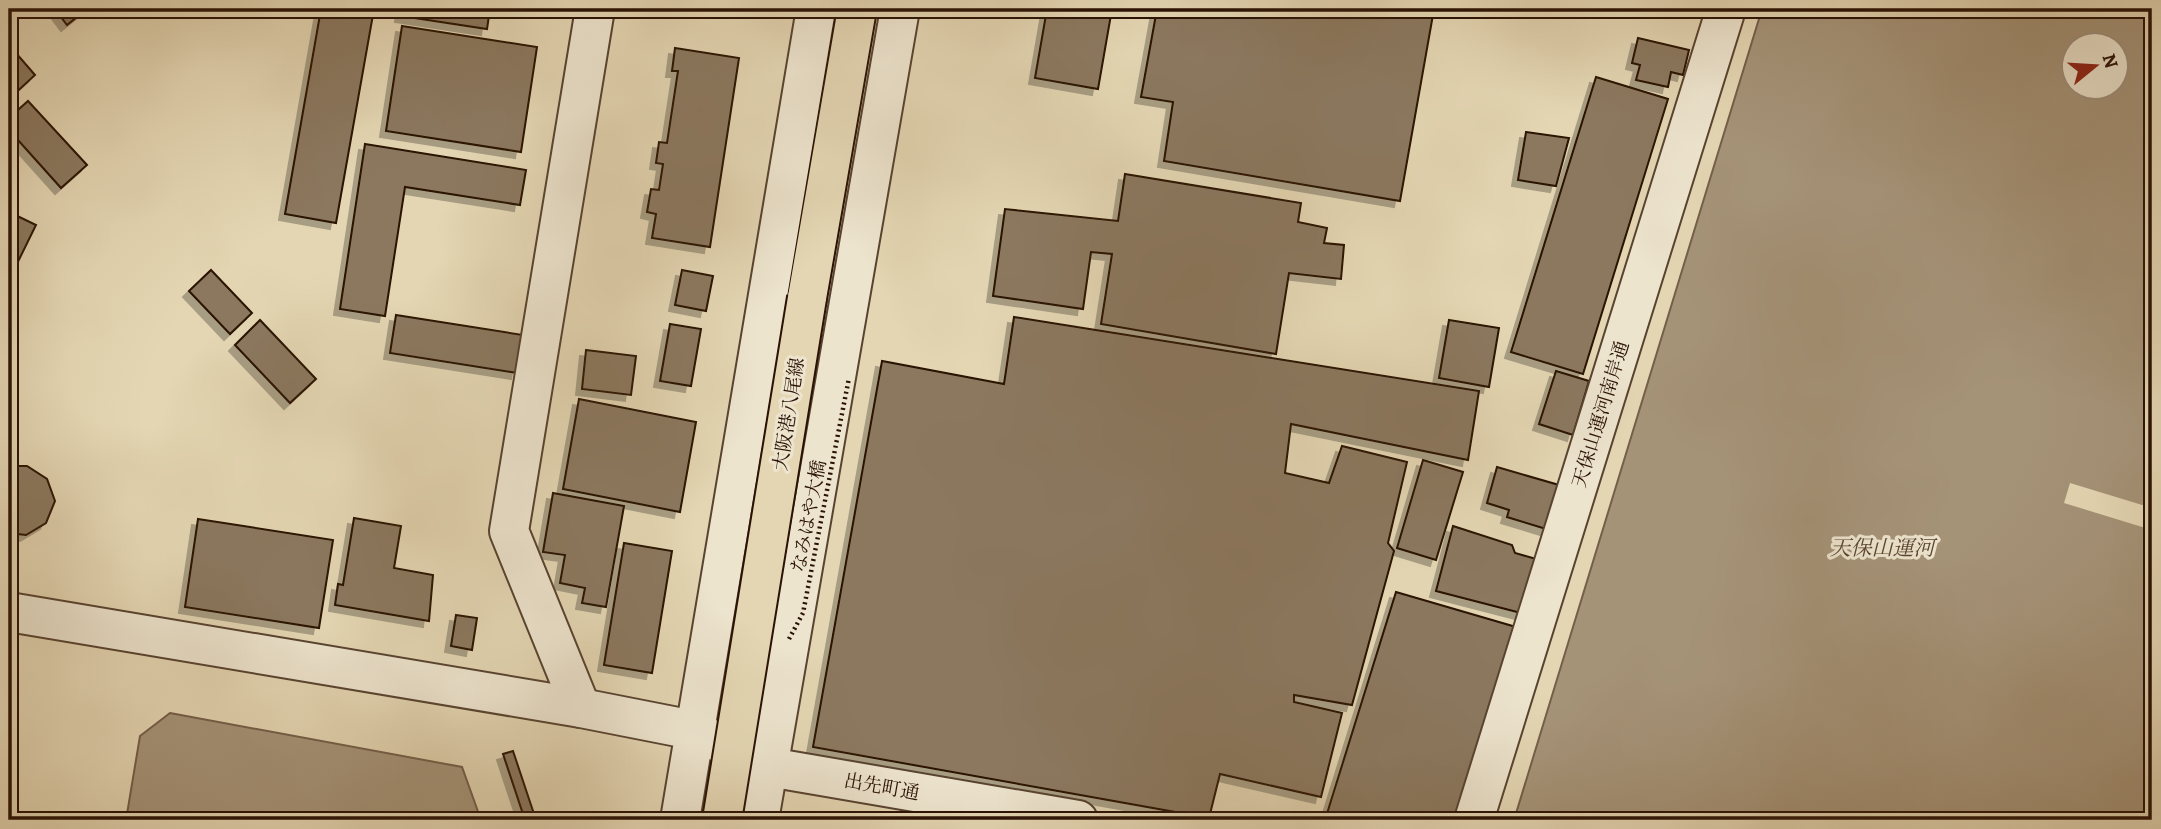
<svg xmlns="http://www.w3.org/2000/svg" width="2161" height="829" viewBox="0 0 2161 829" font-family="Alegreya,'Noto Serif JP',serif">
  <defs>
    <filter id="shadow"><feDropShadow dx="-6" dy="6" stdDeviation="0" flood-color="#0004"/></filter>
  </defs>
  <rect width="100%" height="100%" fill="#e4d6b3"/>
  <filter id="stains"><feTurbulence type="fractalNoise" baseFrequency=".00286" numOctaves="4"/><feColorMatrix values="0 0 0 0 .2 0 0 0 0 .09 0 0 0 0 .02 0 0 0 .5 -.17"/></filter>
  <radialGradient id="worn" r=".72"><stop offset=".6" stop-color="#630" stop-opacity="0"/><stop offset="1" stop-color="#630" stop-opacity=".3"/></radialGradient>
  <g fill="#a59378" stroke="#745f4a" stroke-width="2" fill-rule="evenodd">
    <path d="M 1762,9 L 2152,9 L 2152,820 L 1514,820 ZM 2074,46 L 2116,46 L 2116,88 L 2074,88 Z"/>
    <path d="M 170,713 L 462,767 L 481,820 L 126,820 L 140,736 Z"/>
  </g>
  <path fill="#e4d6b3" d="M 2070,483 L 2152,508 L 2152,530 L 2064,503 Z"/>
  <g fill="#8b785f" stroke="#2a1205" stroke-width="2" filter="url(#shadow)">
    <path d="M 55,9 L 87,9 L 67,25 Z"/>
    <path d="M 321,9 L 374,9 L 336,223 L 285,214 Z"/>
    <path d="M 402,9 L 490,9 L 487,29 L 401,16 Z"/>
    <path d="M 1047,9 L 1112,9 L 1098,89 L 1035,78 Z"/>
    <path d="M 1157,9 L 1434,9 L 1400,201 L 1164,161 L 1173,102 L 1141,97 Z"/>
    <path d="M 402,26 L 537,47 L 521,152 L 386,131 Z"/>
    <path d="M 1638,38 L 1689,50 L 1683,75 L 1671,72 L 1668,87 L 1636,80 L 1640,65 L 1632,63 Z"/>
    <path d="M 9,45 L 35,75 L 9,99 Z"/>
    <path d="M 675,48 L 739,58 L 710,247 L 652,238 L 656,214 L 647,212 L 651,189 L 659,190 L 663,164 L 656,163 L 659,142 L 667,143 L 678,71 L 672,71 Z"/>
    <path d="M 1596,77 L 1668,99 L 1583,374 L 1511,352 Z"/>
    <path d="M 28,101 L 87,165 L 61,188 L 9,130 L 9,118 Z"/>
    <path d="M 1526,132 L 1569,138 L 1556,186 L 1518,180 Z"/>
    <path d="M 365,144 L 526,170 L 520,205 L 405,187 L 385,316 L 340,309 Z"/>
    <path d="M 1125,174 L 1301,203 L 1298,222 L 1327,228 L 1324,243 L 1344,245 L 1341,279 L 1289,273 L 1276,354 L 1101,324 L 1112,254 L 1091,252 L 1083,309 L 993,296 L 1005,209 L 1118,221 Z"/>
    <path d="M 9,212 L 36,225 L 9,280 Z"/>
    <path d="M 211,270 L 252,313 L 230,334 L 189,291 Z"/>
    <path d="M 682,270 L 713,276 L 706,311 L 675,305 Z"/>
    <path d="M 396,315 L 523,335 L 517,373 L 390,353 Z"/>
    <path d="M 1014,317 L 1479,391 L 1468,460 L 1291,424 L 1285,473 L 1329,483 L 1342,446 L 1407,462 L 1388,543 L 1394,551 L 1352,705 L 1294,695 L 1294,702 L 1342,713 L 1321,797 L 1220,774 L 1209,818 L 813,747 L 882,361 L 1004,384 Z"/>
    <path d="M 260,320 L 316,379 L 290,403 L 235,345 Z"/>
    <path d="M 1449,320 L 1499,328 L 1489,387 L 1439,378 Z"/>
    <path d="M 670,324 L 701,329 L 691,386 L 660,381 Z"/>
    <path d="M 586,350 L 636,356 L 631,395 L 582,389 Z"/>
    <path d="M 1556,371 L 1589,381 L 1573,435 L 1539,424 Z"/>
    <path d="M 579,399 L 696,422 L 680,512 L 563,489 Z"/>
    <path d="M 1423,460 L 1463,472 L 1436,560 L 1397,548 Z"/>
    <path d="M 15,466 L 27,466 L 47,479 L 55,501 L 46,523 L 26,535 L 9,533 L 9,468 Z"/>
    <path d="M 1497,467 L 1559,485 L 1546,529 L 1507,517 L 1509,510 L 1487,503 Z"/>
    <path d="M 553,493 L 624,506 L 606,607 L 582,603 L 585,588 L 560,583 L 565,555 L 543,552 Z"/>
    <path d="M 354,518 L 401,526 L 394,568 L 433,575 L 429,621 L 335,605 L 338,584 L 343,585 Z"/>
    <path d="M 198,519 L 333,540 L 319,628 L 185,607 Z"/>
    <path d="M 1453,526 L 1512,545 L 1515,553 L 1536,559 L 1521,613 L 1436,591 Z"/>
    <path d="M 624,543 L 672,551 L 652,673 L 604,665 Z"/>
    <path d="M 1396,592 L 1516,627 L 1459,820 L 1325,820 Z"/>
    <path d="M 456,615 L 477,618 L 472,650 L 451,646 Z"/>
    <path d="M 513,751 L 536,820 L 525,820 L 503,754 Z"/>
  </g>
  <g fill="none" stroke-linecap="round" stroke-linejoin="round">
    <defs>
      <g id="minor">
        <path d="M 9,612 L 581,708 L 693,730 L 769,767 L 1078,820"/>
        <path d="M 581,708 L 509,531 L 595,9"/>
        <path d="M 680,820 L 816,9"/>
        <path d="M 759,820 L 900,9"/>
        <path d="M 1474,820 L 1726,9"/>
      </g>
      <path id="major" d="M 807,298 L 857,9"/>
    </defs>
    <use href="#minor" stroke="#584330" stroke-width="42"/>
    <use href="#major" stroke="#2a1205" stroke-width="42"/>
    <use href="#minor" stroke="#ede4ce" stroke-width="38"/>
    <use href="#major" stroke="#e4d6b3" stroke-width="38"/>
    <defs>
      <path id="major-bridge" d="M 722,820 L 807,298"/>
    </defs>
    <use href="#major-bridge" stroke="#2a1205" stroke-width="42" stroke-linecap="butt"/>
    <path stroke="#2a1205" stroke-width="4.5" stroke-dasharray="2 3.5" stroke-linecap="butt" d="M 789,639 L 803,613 L 849,378"/>
    <use href="#major-bridge" stroke="#e4d6b3" stroke-width="38"/>
  </g>
  <g text-anchor="middle" stroke-width="6" stroke-linejoin="round" paint-order="stroke">
    <g font-size="19" fill="#2a1205" stroke="#ede4ce">
      <text transform="translate(788 414) rotate(-81)" y="7">大阪港八尾線</text>
      <text transform="translate(1600 414) rotate(-73)" y="7">天保山運河南岸通</text>
      <text transform="translate(808 516) rotate(-79)" y="7">なみはや大橋</text>
      <text transform="translate(882 786) rotate(10)" y="7">出先町通</text>
    </g>
    <g font-size="21" font-style="italic" fill="#5b4633" stroke="#ede4ce">
      <text x="1882" y="555">天保山運河</text>
    </g>
  </g>
  <rect width="2161" height="829" fill="none" stroke="#e4d6b3" stroke-width="35"/>
  <rect x="10" y="10" width="2140" height="808" fill="none" stroke="#2a1205" stroke-width="3.5"/>
  <rect x="18" y="18" width="2126" height="794" fill="none" stroke="#2a1205" stroke-width="2"/>
  <g transform="translate(2095 66) rotate(72)"><circle r="33" fill="#ede4ce" stroke="#9f907e" stroke-width="2"/>
  <path d="M0-5L12 26L0 18L-12 26Z" fill="#8f2418"/>
  <text y="-10" font-size="19" font-weight="bold" text-anchor="middle" fill="#2a1205">N</text>
  </g>
  <rect width="100%" height="100%" filter="url(#stains)"/>
  <rect width="100%" height="100%" fill="url(#worn)"/>
</svg>
